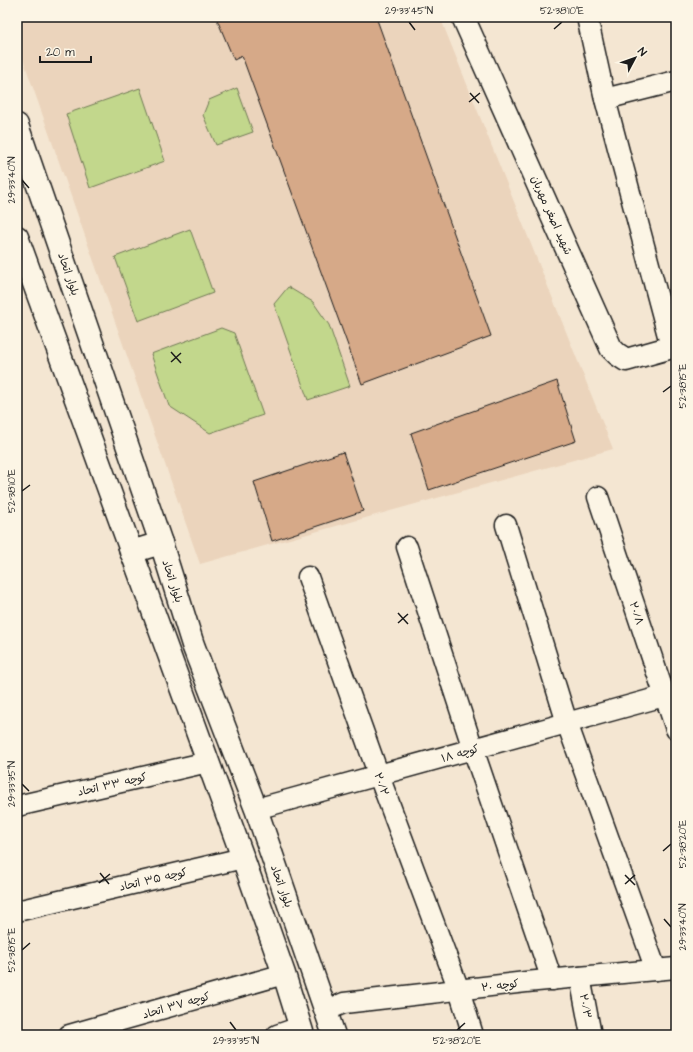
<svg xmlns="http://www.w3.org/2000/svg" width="693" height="1052" viewBox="0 0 693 1052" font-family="'Architects Daughter','Playpen Sans Arabic',sans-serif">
  <rect width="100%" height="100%" fill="#f4e6d2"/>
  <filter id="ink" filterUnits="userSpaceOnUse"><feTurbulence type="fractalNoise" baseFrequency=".025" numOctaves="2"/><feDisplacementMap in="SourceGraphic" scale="8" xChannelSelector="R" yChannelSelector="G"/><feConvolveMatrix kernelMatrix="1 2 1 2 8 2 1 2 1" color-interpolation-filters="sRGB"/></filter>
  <g filter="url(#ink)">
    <path fill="#ebd4bc" d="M 17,17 L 440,17 L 613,449 L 200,564 L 17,42 Z"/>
    <g fill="#c2d78c" stroke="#6f7a54">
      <path d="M 140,88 L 165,161 L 90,188 L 66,114 Z"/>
      <path d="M 237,88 L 253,132 L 216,145 L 203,115 L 209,100 Z"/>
      <path d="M 190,229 L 213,293 L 138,321 L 115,257 Z"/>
      <path d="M 288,287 L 313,302 L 329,325 L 350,386 L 308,400 L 274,304 Z"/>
      <path d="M 221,328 L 234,333 L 263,415 L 210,433 L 169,406 L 151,354 Z"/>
    </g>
    <g fill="#d6a988" stroke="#1c1c1c">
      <path d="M 216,17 L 376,17 L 491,336 L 362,384 L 242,56 L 234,60 Z"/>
      <path d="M 557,381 L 576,441 L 429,490 L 411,433 Z"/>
      <path d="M 343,452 L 363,511 L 272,541 L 254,482 Z"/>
    </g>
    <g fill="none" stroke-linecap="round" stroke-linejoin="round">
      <defs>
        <g id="minor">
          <path d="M 587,17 L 605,99 L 671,347"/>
          <path d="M 605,99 L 676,81"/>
          <path d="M 598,497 L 676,729"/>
          <path d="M 506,525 L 567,723 L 656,970"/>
          <path d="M 407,547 L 473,749 L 552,980"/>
          <path d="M 308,577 L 379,776 L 459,990 L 473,1035"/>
          <path d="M 17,806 L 208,762"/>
          <path d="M 256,809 L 664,696"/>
          <path d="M 17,911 L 243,858"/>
          <path d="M 580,977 L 591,1035"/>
          <path d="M 325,1011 L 344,1003 L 526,982 L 676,968"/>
          <path d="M 69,1035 L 284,974"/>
          <path d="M 277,1035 L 300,1027"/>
        </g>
        <g id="tertiary">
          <path d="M 463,17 L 611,348 L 617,354 L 626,360 L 676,346"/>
          <path d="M 131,552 L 161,543"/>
        </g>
        <g id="secondary">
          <path d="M 17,125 L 161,543 L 193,645 L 256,809 L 334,1035"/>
          <path d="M 17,237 L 243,858 L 284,974 L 303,1035"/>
        </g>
      </defs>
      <use href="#minor" stroke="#1c1c1c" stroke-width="23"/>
      <use href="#tertiary" stroke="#1c1c1c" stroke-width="25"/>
      <use href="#secondary" stroke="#1c1c1c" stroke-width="25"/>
      <use href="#minor" stroke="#fcf5e5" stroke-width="20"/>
      <use href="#tertiary" stroke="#fcf5e5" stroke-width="22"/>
      <use href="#secondary" stroke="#fcf5e5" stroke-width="22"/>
    </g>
  </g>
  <path fill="none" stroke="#1c1c1c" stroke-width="1.5" d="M 409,22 L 415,30M 554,29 L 562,22M 470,93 L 479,103M 469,102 L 480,93M 22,180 L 29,188M 171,352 L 181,363M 171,362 L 181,353M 663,392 L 671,386M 22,491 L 30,485M 398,613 L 408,624M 398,623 L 408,614M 22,784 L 29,791M 663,851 L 671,844M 100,873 L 109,884M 625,875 L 635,885M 99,883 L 110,874M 625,884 L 635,875M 664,919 L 671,927M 22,950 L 30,943M 230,1022 L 236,1030M 457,1030 L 465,1023"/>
  <g text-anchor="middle" stroke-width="3" stroke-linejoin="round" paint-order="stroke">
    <g font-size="11" fill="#1c1c1c" stroke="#fcf5e5">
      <text transform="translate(552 215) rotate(66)" y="4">شهید اصغر مهربان</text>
      <text transform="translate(69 274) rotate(71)" y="4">بلوار اتحاد</text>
      <text transform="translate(173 581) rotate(72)" y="4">بلوار اتحاد</text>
      <text transform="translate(637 613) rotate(72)" y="4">۲۰/۸</text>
      <text transform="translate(460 753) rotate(-16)" y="4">کوچه ۱۸</text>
      <text transform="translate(112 784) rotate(-13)" y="4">کوچه ۳۳ اتحاد</text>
      <text transform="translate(382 784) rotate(70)" y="4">۲۰/۲</text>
      <text transform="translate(153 879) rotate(-13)" y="4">کوچه ۳۵ اتحاد</text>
      <text transform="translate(282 886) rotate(70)" y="4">بلوار اتحاد</text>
      <text transform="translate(500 985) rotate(-7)" y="4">کوچه ۲۰</text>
      <text transform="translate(176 1005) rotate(-16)" y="4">کوچه ۳۷ اتحاد</text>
      <text transform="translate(586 1006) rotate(79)" y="4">۲۰/۳</text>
    </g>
  </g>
  <rect width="693" height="1052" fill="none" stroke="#fcf5e5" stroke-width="44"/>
  <g transform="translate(635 58) rotate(49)" stroke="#fcf5e5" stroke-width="3" paint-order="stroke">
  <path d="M0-3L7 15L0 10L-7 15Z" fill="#1c1c1c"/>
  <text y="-6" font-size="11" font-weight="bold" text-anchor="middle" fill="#1c1c1c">N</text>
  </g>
  <path d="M40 56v6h51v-6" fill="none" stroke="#1c1c1c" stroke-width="2"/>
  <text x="46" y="56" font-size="12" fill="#1c1c1c" stroke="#fcf5e5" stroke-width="3" paint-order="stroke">20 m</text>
  <rect x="22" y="22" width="649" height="1008" fill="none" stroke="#1c1c1c" stroke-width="1.5"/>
  <g font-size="10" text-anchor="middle" fill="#1c1c1c">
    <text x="409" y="14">29°33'45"N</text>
    <text x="562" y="14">52°38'10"E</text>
    <text transform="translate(11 180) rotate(-90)" y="4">29°33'40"N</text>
    <text transform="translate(682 386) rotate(-90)" y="4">52°38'15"E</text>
    <text transform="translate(11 491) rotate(-90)" y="4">52°38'10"E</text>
    <text transform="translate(11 784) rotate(-90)" y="4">29°33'35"N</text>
    <text transform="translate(682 844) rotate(-90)" y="4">52°38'20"E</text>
    <text transform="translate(682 927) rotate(-90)" y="4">29°33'40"N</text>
    <text transform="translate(11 950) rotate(-90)" y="4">52°38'15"E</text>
    <text x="236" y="1044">29°33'35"N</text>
    <text x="457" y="1044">52°38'20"E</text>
  </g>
</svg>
